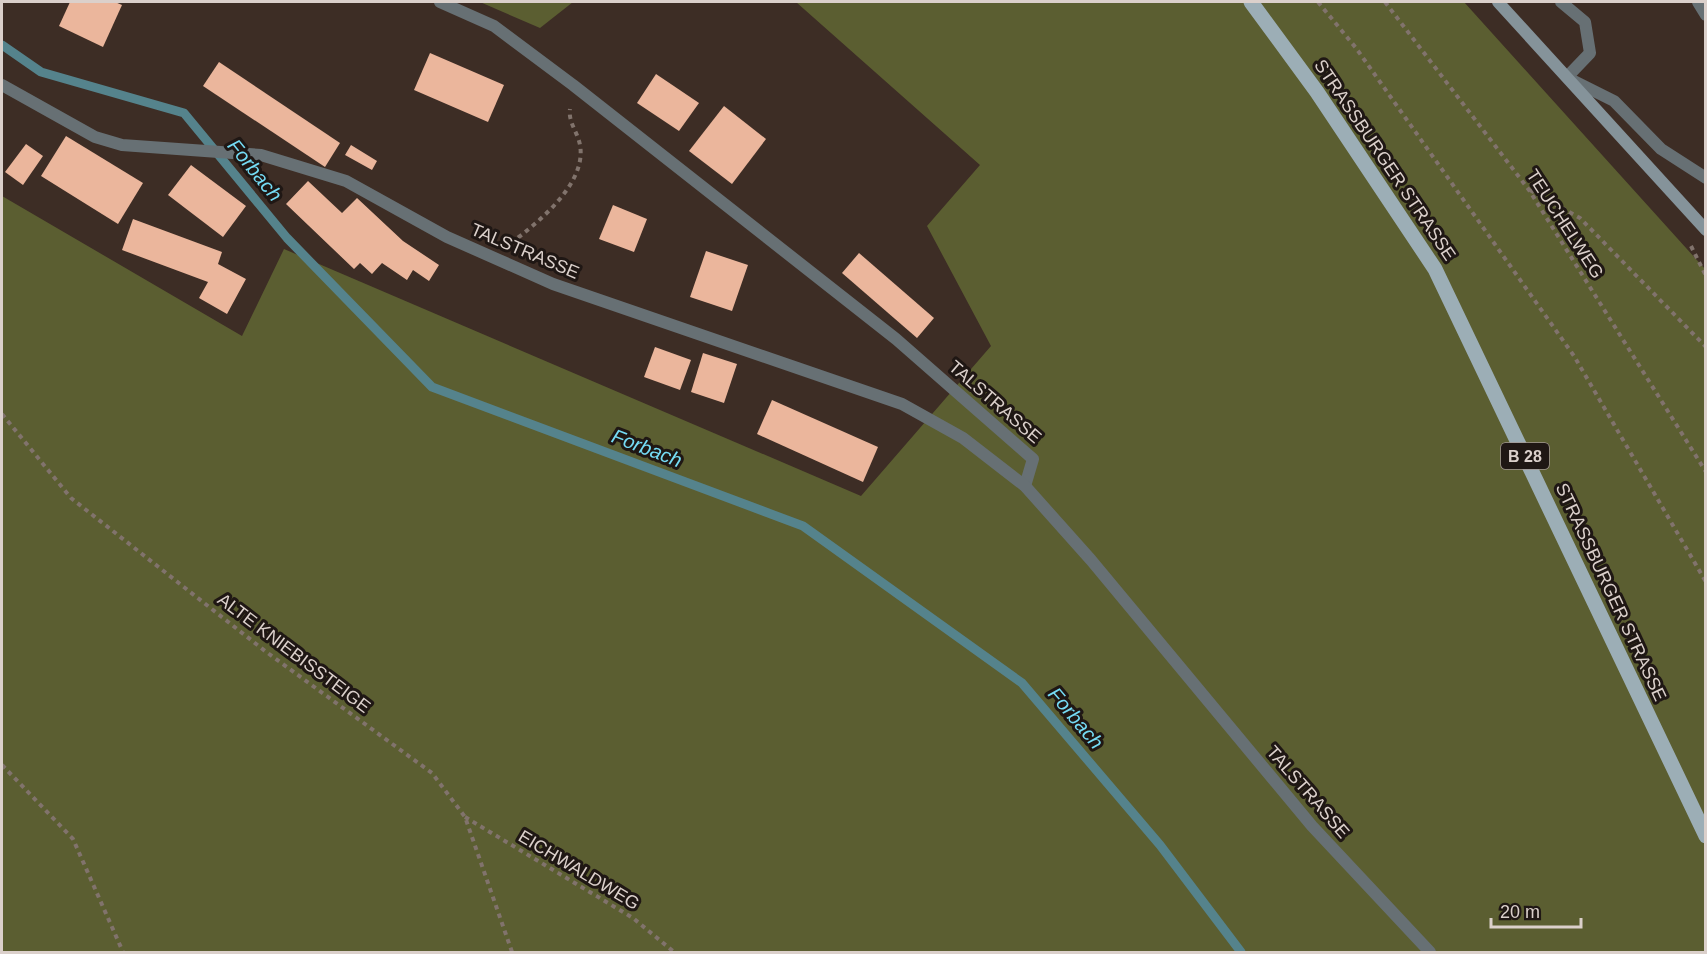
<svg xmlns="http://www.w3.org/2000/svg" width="1707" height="954" viewBox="0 0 1707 954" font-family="Helvetica,sans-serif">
  <rect width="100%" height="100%" fill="#3d2d25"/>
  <g fill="#5b5e31">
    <path d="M 480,2 L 573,2 L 540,28 Z"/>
    <path d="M 796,2 L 1464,2 L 1705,269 L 1705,952 L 2,952 L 2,196 L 242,336 L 284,249 L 861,496 L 991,346 L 927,226 L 980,165 Z"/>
  </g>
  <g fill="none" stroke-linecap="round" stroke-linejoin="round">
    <path stroke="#55838c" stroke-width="9" d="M 2,45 L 41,72 L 184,113 L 287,238 L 432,387 L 803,526 L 1022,683 L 1160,845 L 1241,952"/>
  </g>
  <g fill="#ebb69c">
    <path d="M 70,2 L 115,2 L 122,5 L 103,47 L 59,26 Z"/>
    <path d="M 430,53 L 504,85 L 488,122 L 414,90 Z"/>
    <path d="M 219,62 L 340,143 L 325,167 L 203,86 Z"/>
    <path d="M 656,74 L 699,103 L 679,131 L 637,103 Z"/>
    <path d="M 724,106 L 766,139 L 732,184 L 689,151 Z"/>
    <path d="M 66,136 L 143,183 L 118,224 L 41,176 Z"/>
    <path d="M 26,144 L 43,156 L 23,185 L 5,172 Z"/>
    <path d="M 351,145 L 377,161 L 372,170 L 345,155 Z"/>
    <path d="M 191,165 L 246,206 L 223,237 L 168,195 Z"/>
    <path d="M 308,181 L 342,213 L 357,198 L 403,241 L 439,265 L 429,281 L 413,270 L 407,280 L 382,263 L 372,274 L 360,263 L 354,269 L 286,204 Z"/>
    <path d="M 613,205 L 647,219 L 634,252 L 599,239 Z"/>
    <path d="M 133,219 L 222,252 L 218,264 L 246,279 L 227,314 L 199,298 L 208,282 L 122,250 Z"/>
    <path d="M 706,251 L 748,265 L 732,311 L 690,297 Z"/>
    <path d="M 859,253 L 934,318 L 917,338 L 842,273 Z"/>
    <path d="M 655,347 L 691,360 L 680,390 L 644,377 Z"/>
    <path d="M 703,353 L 737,364 L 724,403 L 691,392 Z"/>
    <path d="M 772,400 L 878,447 L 863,482 L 757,434 Z"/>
  </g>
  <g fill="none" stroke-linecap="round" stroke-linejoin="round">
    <g stroke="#81736c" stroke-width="4" stroke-dasharray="4.5 4.5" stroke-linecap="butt">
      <path d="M 1318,2 L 1356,48 L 1574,356 L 1706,582"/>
      <path d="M 1385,2 L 1529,190 L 1706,472"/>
      <path d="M 1530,190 L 1580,218 L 1706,347"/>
      <path d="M 511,243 C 539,222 587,183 580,145 C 578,133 568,122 570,109"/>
      <path d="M 1691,246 L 1706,276"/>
      <path d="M 2,414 L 71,498 L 265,651 L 432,773 L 465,817 L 512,952"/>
      <path d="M 2,765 L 73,839 L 123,952"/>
      <path d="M 465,817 L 633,918 L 674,952"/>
    </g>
    <g stroke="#677074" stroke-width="12">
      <path d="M 440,2 L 494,26 L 573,85 L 896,339 L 1033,459 L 1025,486"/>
      <path d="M 1561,2 L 1585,22 L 1590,53 L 1567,77"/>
      <path d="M 1698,2 L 1706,15"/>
    </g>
    <g stroke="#677074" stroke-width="12">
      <path d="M 1568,78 L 1614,101 L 1661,149 L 1706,178"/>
      <path d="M 2,85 L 95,137 L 122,145 L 261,155 L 346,181 L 447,237 L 553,284 L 902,404 L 963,438 L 1025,486 L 1091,560 L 1312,826 L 1430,952"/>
    </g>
    <path stroke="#85939a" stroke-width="12" d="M 1498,2 L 1706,230"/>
    <path stroke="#9caeb6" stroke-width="15" d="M 1251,2 L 1317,92 L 1435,269 L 1706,836"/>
  </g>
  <g text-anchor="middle" stroke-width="6" stroke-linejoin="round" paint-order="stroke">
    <rect fill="#1f1714" stroke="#a39894" stroke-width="1.5" x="1501" y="443" width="48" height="26" rx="4.5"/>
    <g font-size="16" font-weight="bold" fill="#dbd0cb">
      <text x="1525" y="462">B 28</text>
    </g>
    <g font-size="18" fill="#dbd0cb" stroke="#1f1714">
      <text transform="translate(1385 160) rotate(56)" y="6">STRASSBURGER STRASSE</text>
      <text transform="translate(1565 224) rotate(57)" y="6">TEUCHELWEG</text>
      <text transform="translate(525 251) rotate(23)" y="6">TALSTRASSE</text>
      <text transform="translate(995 402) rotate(41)" y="6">TALSTRASSE</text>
      <text transform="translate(1611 592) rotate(65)" y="6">STRASSBURGER STRASSE</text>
      <text transform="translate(294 653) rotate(37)" y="6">ALTE KNIEBISSTEIGE</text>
      <text transform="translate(1308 792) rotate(49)" y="6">TALSTRASSE</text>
      <text transform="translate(579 870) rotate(31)" y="6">EICHWALDWEG</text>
    </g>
    <g font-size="20" font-style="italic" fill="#75dbf4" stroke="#1f1714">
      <text transform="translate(255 170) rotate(51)" y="7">Forbach</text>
      <text transform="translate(647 448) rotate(21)" y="7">Forbach</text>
      <text transform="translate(1076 718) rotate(50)" y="7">Forbach</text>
    </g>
  </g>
  <rect width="1707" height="954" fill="none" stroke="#dbd0cb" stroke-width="6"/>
  <path d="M1491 918v9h90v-9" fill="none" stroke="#dbd0cb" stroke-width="3"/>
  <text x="1500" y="918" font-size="18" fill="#dbd0cb" stroke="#1f1714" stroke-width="4.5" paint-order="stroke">20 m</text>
</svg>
